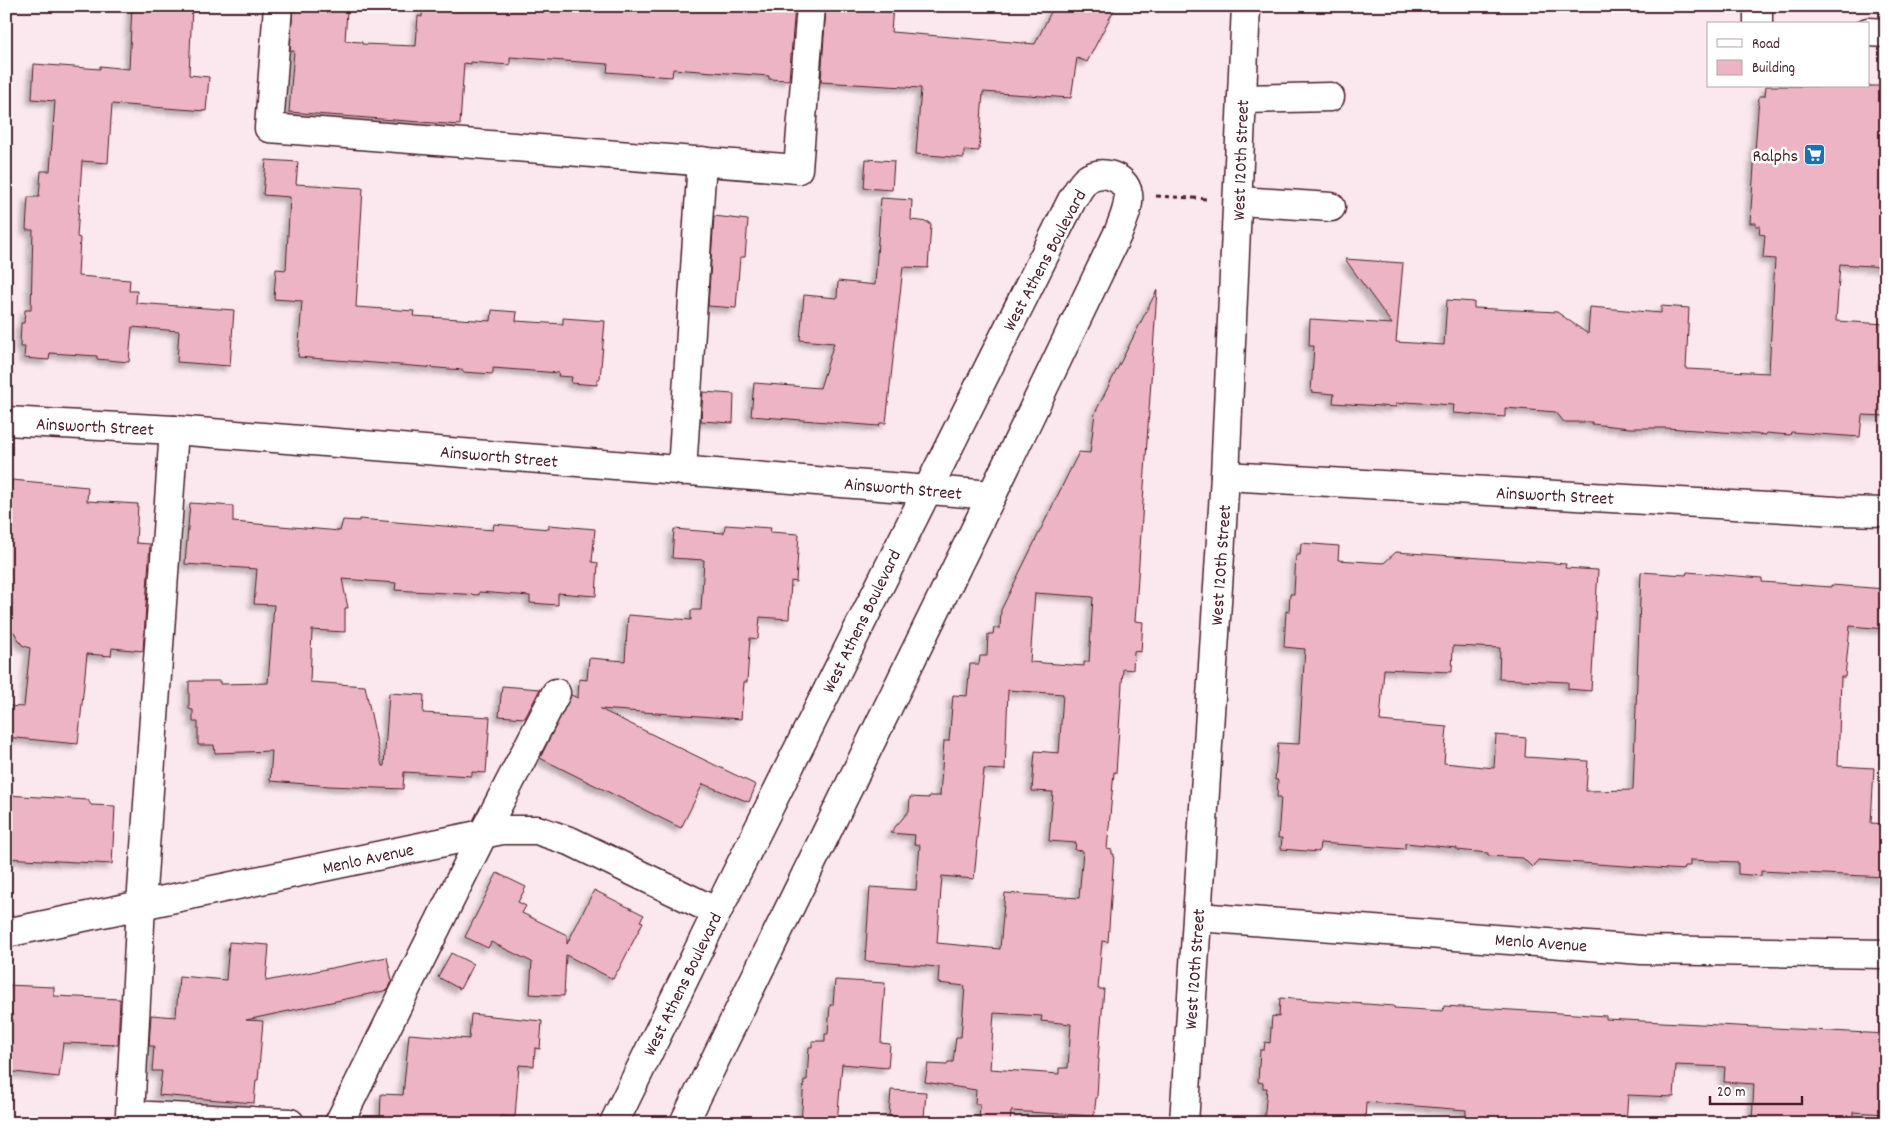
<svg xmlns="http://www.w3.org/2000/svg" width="1892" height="1129" viewBox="0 0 1892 1129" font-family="Dekko,sans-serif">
  <defs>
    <filter id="shadow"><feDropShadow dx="-4.5" dy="4.5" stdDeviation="2.5" flood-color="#0004"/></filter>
  </defs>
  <rect width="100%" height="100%" fill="#fae8ee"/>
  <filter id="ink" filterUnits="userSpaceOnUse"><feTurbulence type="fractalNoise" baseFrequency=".02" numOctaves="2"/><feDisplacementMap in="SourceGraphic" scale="10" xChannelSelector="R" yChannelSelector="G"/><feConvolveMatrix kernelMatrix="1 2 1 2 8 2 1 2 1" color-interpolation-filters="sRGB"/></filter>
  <g filter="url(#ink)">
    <g fill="#edb4c5" stroke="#4a1f2b" fill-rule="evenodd" filter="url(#shadow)">
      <path d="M 132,6 L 192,6 L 189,75 L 209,77 L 206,111 L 112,104 L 108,163 L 82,161 L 77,237 L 80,238 L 78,276 L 130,280 L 129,291 L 137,291 L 136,303 L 234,310 L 230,366 L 177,362 L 179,331 L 132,327 L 129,362 L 97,359 L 97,356 L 50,353 L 49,360 L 24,358 L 25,347 L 20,347 L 21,323 L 24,323 L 25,310 L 31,310 L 33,230 L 26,230 L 28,197 L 39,197 L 41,171 L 50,171 L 55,101 L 32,99 L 34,64 L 100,69 L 100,66 L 129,69 Z"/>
      <path d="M 293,6 L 343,6 L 343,11 L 347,11 L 345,41 L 362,42 L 362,44 L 416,46 L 418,16 L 422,17 L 423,6 L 795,6 L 789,80 L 769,79 L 769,76 L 673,69 L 672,77 L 607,72 L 608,64 L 510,57 L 510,65 L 471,62 L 471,64 L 464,63 L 460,125 L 289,112 L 294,51 L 290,51 Z"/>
      <path d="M 826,6 L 893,6 L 891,32 L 1035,44 L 1054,6 L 1116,6 L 1087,62 L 1077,58 L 1071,98 L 983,92 L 979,151 L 964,150 L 964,158 L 916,154 L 921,88 L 821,82 Z"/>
      <path d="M 1766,86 L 1886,86 L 1886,267 L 1840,264 L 1836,321 L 1886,324 L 1886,416 L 1862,415 L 1860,437 L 1791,432 L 1790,435 L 1766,433 L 1766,435 L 1667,428 L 1630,428 L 1592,424 L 1592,422 L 1564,422 L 1556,412 L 1505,408 L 1505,417 L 1453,413 L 1454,405 L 1405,402 L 1405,404 L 1396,403 L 1396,407 L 1333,403 L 1334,394 L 1311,392 L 1314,346 L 1309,346 L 1310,319 L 1392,324 L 1345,259 L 1403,263 L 1396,342 L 1444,345 L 1447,300 L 1474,302 L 1474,308 L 1557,312 L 1588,334 L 1590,307 L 1661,313 L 1661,306 L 1689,308 L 1686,369 L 1769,373 L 1775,259 L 1763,258 L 1765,235 L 1759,234 L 1760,226 L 1756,226 L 1756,223 L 1750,223 L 1759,96 L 1765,96 Z"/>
      <path d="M 866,159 L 894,161 L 892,190 L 864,188 Z"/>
      <path d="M 266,160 L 298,162 L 296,184 L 363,188 L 356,307 L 414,311 L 413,316 L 491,321 L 492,310 L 517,312 L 516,321 L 563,324 L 563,318 L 605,321 L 600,379 L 597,379 L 597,385 L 571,383 L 572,377 L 558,376 L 559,373 L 493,368 L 493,374 L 463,372 L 463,370 L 298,357 L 302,301 L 274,299 L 276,269 L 286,270 L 290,197 L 263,195 Z"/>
      <path d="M 881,198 L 912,200 L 911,220 L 929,222 L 928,224 L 931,224 L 928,268 L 903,267 L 886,423 L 880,423 L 879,426 L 751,416 L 754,383 L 820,388 L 834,343 L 800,340 L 804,295 L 837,298 L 838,281 L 875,285 Z"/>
      <path d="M 714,216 L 748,220 L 745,257 L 740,257 L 736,308 L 708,306 Z"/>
      <path d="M 1157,290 L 1136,608 L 1135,621 L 1143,622 L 1141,652 L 1134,651 L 1133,670 L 1123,669 L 1116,773 L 1114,772 L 1107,849 L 1112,850 L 1112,854 L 1114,854 L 1108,942 L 1102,941 L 1098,989 L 1104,989 L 1098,1059 L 1099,1059 L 1097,1098 L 1096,1098 L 1094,1116 L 1011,1111 L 1010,1123 L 979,1123 L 980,1104 L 975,1104 L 976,1090 L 925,1082 L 928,1064 L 947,1065 L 948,1062 L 953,1062 L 956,1037 L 961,1037 L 965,986 L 938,983 L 939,967 L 865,961 L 870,887 L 916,890 L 920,845 L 914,844 L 915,835 L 890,833 L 909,811 L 910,797 L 929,798 L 929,796 L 940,796 L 944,741 L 949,741 L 953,695 L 967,696 L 970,664 L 979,664 L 980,656 L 987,656 L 988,634 L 993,634 L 994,628 L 1000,628 L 1001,610 L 1079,452 L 1090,453 L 1095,413 ZM 1035,593 L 1093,597 L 1089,662 L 1084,662 L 1084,666 L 1030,662 ZM 1008,690 L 1063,694 L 1059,753 L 1035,751 L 1032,791 L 1053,792 L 1049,841 L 1076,843 L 1075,850 L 1083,851 L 1079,898 L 1005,893 L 1000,949 L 937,943 L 942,876 L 974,879 L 977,848 L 976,848 L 984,769 L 1005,770 ZM 994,1013 L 1042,1016 L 1041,1021 L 1071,1024 L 1068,1068 L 1059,1068 L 1059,1074 L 990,1069 Z"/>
      <path d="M 703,392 L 734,394 L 733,423 L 701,421 Z"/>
      <path d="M 12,480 L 88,487 L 87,501 L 138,504 L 136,543 L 150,544 L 143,651 L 112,648 L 111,656 L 87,654 L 78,744 L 6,737 L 6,706 L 24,707 L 30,648 L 22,645 L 14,632 L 6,631 L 6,496 L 11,496 Z"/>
      <path d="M 190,503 L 233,506 L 233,522 L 340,531 L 343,520 L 359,521 L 359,519 L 493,530 L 494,524 L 549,529 L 549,525 L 595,529 L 592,562 L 598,563 L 596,596 L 558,593 L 558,605 L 530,603 L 530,596 L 479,592 L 479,595 L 395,590 L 396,583 L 342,579 L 348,608 L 345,608 L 345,632 L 312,630 L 310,682 L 365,686 L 382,766 L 384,766 L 389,693 L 424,695 L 423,713 L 490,717 L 486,773 L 472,772 L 472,776 L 404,772 L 403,789 L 329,786 L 270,781 L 272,751 L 215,753 L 214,745 L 198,745 L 198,722 L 193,722 L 193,710 L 189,709 L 189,681 L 220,681 L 220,684 L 268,683 L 274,605 L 254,604 L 257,569 L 185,564 Z"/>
      <path d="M 725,525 L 771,528 L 770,532 L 799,534 L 796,582 L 791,581 L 789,619 L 760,617 L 758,639 L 750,638 L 747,682 L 744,682 L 741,719 L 600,709 L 756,785 L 749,802 L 703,784 L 681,828 L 540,758 L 571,695 L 578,698 L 579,679 L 587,680 L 589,658 L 625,661 L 628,615 L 691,620 L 691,610 L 701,610 L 704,560 L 672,558 L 674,529 L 724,533 Z"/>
      <path d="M 1301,543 L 1339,546 L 1338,560 L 1384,563 L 1396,552 L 1566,564 L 1565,568 L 1598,570 L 1591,691 L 1568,689 L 1568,682 L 1499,679 L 1500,648 L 1453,646 L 1452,672 L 1384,669 L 1380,721 L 1447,727 L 1444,763 L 1494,768 L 1496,735 L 1526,738 L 1525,757 L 1588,761 L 1586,791 L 1633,790 L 1641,572 L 1686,575 L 1687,572 L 1762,578 L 1762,582 L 1831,587 L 1831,585 L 1886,589 L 1886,629 L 1850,626 L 1845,677 L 1841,677 L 1838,766 L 1874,768 L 1871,823 L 1886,824 L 1886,877 L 1761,871 L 1761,876 L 1738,874 L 1738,862 L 1690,860 L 1690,866 L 1685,866 L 1684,870 L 1538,860 L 1532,867 L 1523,858 L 1488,856 L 1488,853 L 1457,850 L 1457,848 L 1405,843 L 1405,849 L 1320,843 L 1319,852 L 1281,849 L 1282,838 L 1278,838 L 1281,797 L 1277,797 L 1278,780 L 1275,780 L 1278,743 L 1299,744 L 1302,695 L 1305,649 L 1284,647 L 1286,611 L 1289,612 L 1290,594 L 1294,594 L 1296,555 L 1300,555 Z"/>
      <path d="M 502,686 L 540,689 L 525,718 L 499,716 Z"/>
      <path d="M 6,795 L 88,800 L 91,805 L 115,806 L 112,864 L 6,858 Z"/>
      <path d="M 497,873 L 526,887 L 518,902 L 526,906 L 522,913 L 567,935 L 567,944 L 594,890 L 644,915 L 640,921 L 643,922 L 618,971 L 617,971 L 613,979 L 566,955 L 564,996 L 530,994 L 532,962 L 491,942 L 488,948 L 465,937 Z"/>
      <path d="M 229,942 L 269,945 L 266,981 L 387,957 L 392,981 L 388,990 L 246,1020 L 263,1021 L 258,1080 L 256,1080 L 254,1103 L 159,1095 L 162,1071 L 152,1071 L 154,1046 L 149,1046 L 151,1015 L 176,1017 L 179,976 L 226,980 Z"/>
      <path d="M 451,953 L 473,964 L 460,989 L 438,977 Z"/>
      <path d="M 835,980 L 885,983 L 881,1043 L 890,1044 L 888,1068 L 842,1064 L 837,1123 L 801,1123 L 804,1080 L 807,1080 L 809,1047 L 812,1047 L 812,1041 L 825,1041 L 825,1034 L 828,1034 L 830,1005 L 833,1005 Z"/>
      <path d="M 6,985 L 54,987 L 54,996 L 120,999 L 118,1045 L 63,1043 L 59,1077 L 6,1071 Z"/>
      <path d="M 1280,998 L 1394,1006 L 1394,1008 L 1443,1011 L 1444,1006 L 1511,1010 L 1606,1016 L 1606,1019 L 1886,1034 L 1886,1114 L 1853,1112 L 1853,1123 L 1752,1123 L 1754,1084 L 1724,1082 L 1725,1067 L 1676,1065 L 1674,1097 L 1628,1095 L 1626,1123 L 1566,1123 L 1466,1116 L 1466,1110 L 1366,1102 L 1365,1123 L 1264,1123 L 1267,1088 L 1263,1088 L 1263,1083 L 1258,1082 L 1260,1050 L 1264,1050 L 1265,1042 L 1270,1043 L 1272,1016 L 1279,1017 Z"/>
      <path d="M 471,1014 L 542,1021 L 540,1049 L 535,1048 L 534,1066 L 519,1065 L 515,1117 L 500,1116 L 500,1121 L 495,1123 L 380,1123 L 381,1094 L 403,1095 L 409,1034 L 469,1039 Z"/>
      <path d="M 891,1090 L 926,1092 L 924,1118 L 889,1116 Z"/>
    </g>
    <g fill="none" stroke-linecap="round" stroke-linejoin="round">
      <defs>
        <g id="minor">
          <path d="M 278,6 L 269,128 L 798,169 L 811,6"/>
          <path d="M 1758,24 L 1758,6"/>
          <path d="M 1868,32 L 1886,33"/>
          <path d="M 1242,99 L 1330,97"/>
          <path d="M 1239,201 L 1331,207"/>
          <path d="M 6,421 L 174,430 L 992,495"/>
          <path d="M 174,430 L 141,905 L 130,1115 L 290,1123"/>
          <path d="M 682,471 L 702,161"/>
          <path d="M 1225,476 L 1837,511 L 1886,512"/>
          <path d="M 1198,917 L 1642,950 L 1886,954"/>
          <path d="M 6,933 L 502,830 L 537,830 L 572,842 L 717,912"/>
          <path d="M 339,1123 L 483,834 L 556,693"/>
          <path d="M 614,1123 L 717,912 L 1072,200 C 1076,194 1080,186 1085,181 C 1098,168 1125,175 1128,194 C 1130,206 1123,220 1119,231 L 992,495 L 684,1123"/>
          <path d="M 1184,1123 L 1225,476 L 1246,6"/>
        </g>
      </defs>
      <use href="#minor" stroke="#4a1f2b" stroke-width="31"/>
      <path stroke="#4a1f2b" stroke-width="3" stroke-dasharray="5 4" stroke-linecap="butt" d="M 1156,196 L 1208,199"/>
      <use href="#minor" stroke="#fff" stroke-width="28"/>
    </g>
  </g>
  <defs>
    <symbol id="supermarket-square" viewBox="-11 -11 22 22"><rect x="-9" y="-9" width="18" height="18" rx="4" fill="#1f6fb2" stroke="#fff"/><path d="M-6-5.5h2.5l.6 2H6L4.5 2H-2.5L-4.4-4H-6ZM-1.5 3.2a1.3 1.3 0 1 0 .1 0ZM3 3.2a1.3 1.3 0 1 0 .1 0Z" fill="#fff"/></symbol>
  </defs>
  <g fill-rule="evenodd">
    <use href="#supermarket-square" x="1802" y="142" width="25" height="25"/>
  </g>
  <g text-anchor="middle" stroke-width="5" stroke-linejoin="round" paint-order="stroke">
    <g font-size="18" fill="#4a1f2b" stroke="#fff" text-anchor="end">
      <text x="1798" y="161">Ralphs</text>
    </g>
    <g font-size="18" fill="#4a1f2b" stroke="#fff">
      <text transform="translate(1240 160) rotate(-88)" y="6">West 120th Street</text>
      <text transform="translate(1044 260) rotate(-62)" y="6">West Athens Boulevard</text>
      <text transform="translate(95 426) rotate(3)" y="6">Ainsworth Street</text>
      <text transform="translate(499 456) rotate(5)" y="6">Ainsworth Street</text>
      <text transform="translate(903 488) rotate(5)" y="6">Ainsworth Street</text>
      <text transform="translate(1555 495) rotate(3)" y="6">Ainsworth Street</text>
      <text transform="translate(1220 565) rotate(-86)" y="6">West 120th Street</text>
      <text transform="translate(861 621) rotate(-64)" y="6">West Athens Boulevard</text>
      <text transform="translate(368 858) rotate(-12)" y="6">Menlo Avenue</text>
      <text transform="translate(1541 942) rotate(4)" y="6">Menlo Avenue</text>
      <text transform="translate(1194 969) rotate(-86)" y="6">West 120th Street</text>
      <text transform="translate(682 984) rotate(-64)" y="6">West Athens Boulevard</text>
    </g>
  </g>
  <rect width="1892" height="1129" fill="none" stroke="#fff" stroke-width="25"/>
  <rect x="12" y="12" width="1867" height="1104" fill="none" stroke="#4a1f2b" stroke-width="2" filter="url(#ink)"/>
  <rect x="1707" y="22" width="162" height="65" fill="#ffffff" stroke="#b7a5aa"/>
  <rect x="1717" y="39" width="25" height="8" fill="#ffffff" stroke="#b7a5aa"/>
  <text x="1752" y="48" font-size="15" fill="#4a1f2b">Road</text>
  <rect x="1717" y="60" width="25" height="15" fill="#edb4c5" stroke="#b7a5aa"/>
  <text x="1752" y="72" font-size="15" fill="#4a1f2b">Building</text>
  <path d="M1710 1096v8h92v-8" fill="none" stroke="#4a1f2b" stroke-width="2.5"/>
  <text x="1717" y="1096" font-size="15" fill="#4a1f2b" stroke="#ffffff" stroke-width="4" paint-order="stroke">20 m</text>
</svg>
